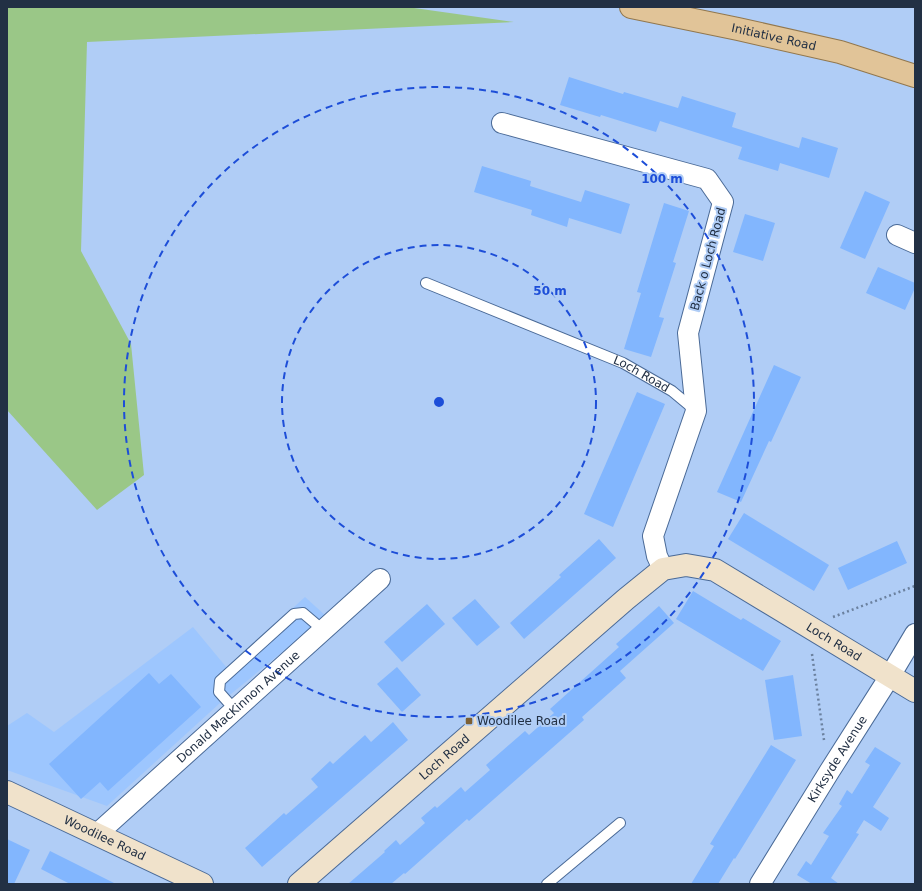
<svg xmlns="http://www.w3.org/2000/svg" width="922" height="891" viewBox="0 0 922 891" font-family="'DejaVu Sans',sans-serif">
  <rect width="100%" height="100%" fill="#b0cdf6"/>
  <path fill="#9dc6fe" d="M 305,597 L 326,616 L 220,703 L 107,806 L 7,770 L 7,726 L 27,713 L 54,732 L 193,627 L 227,668 Z"/>
  <path fill="#9ac787" d="M 7,7 L 407,7 L 514,22 L 87,42 L 81,251 L 131,344 L 144,475 L 97,510 L 7,410 Z"/>
  <g fill="#82b6fe">
    <path d="M 569,77 L 623,94 L 624,92 L 678,108 L 682,96 L 736,113 L 732,127 L 799,148 L 802,137 L 838,148 L 829,178 L 780,163 L 778,171 L 738,159 L 742,147 L 660,121 L 656,132 L 601,115 L 600,117 L 560,105 Z"/>
    <path d="M 482,166 L 531,181 L 530,186 L 581,202 L 585,190 L 630,204 L 621,234 L 569,218 L 567,227 L 531,215 L 532,210 L 474,192 Z"/>
    <path d="M 865,191 L 890,202 L 865,259 L 840,248 Z"/>
    <path d="M 664,203 L 689,211 L 673,262 L 676,263 L 659,317 L 664,318 L 651,357 L 624,349 L 641,293 L 637,292 Z"/>
    <path d="M 745,214 L 775,223 L 763,261 L 733,252 Z"/>
    <path d="M 878,267 L 915,283 L 915,288 L 905,310 L 866,293 Z"/>
    <path d="M 774,365 L 801,377 L 771,442 L 769,441 L 741,502 L 717,492 Z"/>
    <path d="M 637,392 L 665,404 L 613,527 L 584,514 Z"/>
    <path d="M 744,513 L 829,565 L 814,591 L 728,539 Z"/>
    <path d="M 599,539 L 616,558 L 524,639 L 510,623 L 561,577 L 559,575 Z"/>
    <path d="M 897,541 L 907,563 L 848,590 L 838,568 Z"/>
    <path d="M 693,591 L 741,620 L 743,618 L 781,641 L 763,671 L 676,619 Z"/>
    <path d="M 475,599 L 500,627 L 477,646 L 452,618 Z"/>
    <path d="M 427,604 L 445,624 L 402,662 L 384,642 Z"/>
    <path d="M 659,606 L 674,623 L 620,671 L 626,678 L 582,717 L 584,720 L 469,821 L 467,819 L 405,874 L 404,873 L 391,884 L 348,884 L 385,852 L 384,851 L 396,840 L 400,845 L 425,823 L 421,818 L 435,806 L 437,808 L 461,787 L 465,792 L 490,770 L 486,765 L 525,731 L 529,735 L 554,713 L 550,709 L 619,647 L 616,644 Z"/>
    <path d="M 397,667 L 421,695 L 402,712 L 377,684 Z"/>
    <path d="M 149,673 L 159,684 L 171,674 L 201,707 L 108,791 L 100,782 L 81,799 L 49,764 Z"/>
    <path d="M 793,675 L 802,736 L 774,740 L 765,680 Z"/>
    <path d="M 393,722 L 408,740 L 262,867 L 245,848 L 284,813 L 286,815 L 318,787 L 311,779 L 330,761 L 333,764 L 365,735 L 371,742 Z"/>
    <path d="M 771,745 L 796,760 L 735,859 L 734,858 L 718,884 L 691,884 L 714,846 L 710,844 Z"/>
    <path d="M 875,747 L 901,763 L 873,807 L 889,818 L 881,831 L 864,820 L 856,833 L 859,834 L 831,878 L 839,884 L 812,884 L 797,875 L 806,861 L 811,865 L 829,836 L 823,833 L 842,806 L 839,804 L 847,790 L 852,794 L 870,765 L 865,762 Z"/>
    <path d="M 7,839 L 30,850 L 14,884 L 7,884 Z"/>
    <path d="M 50,851 L 116,884 L 70,884 L 41,869 Z"/>
  </g>
  <g fill="none" stroke-linecap="round" stroke-linejoin="round">
    <defs>
      <g id="lane">
        <path id="s1" d="M 426,283 L 623,363 L 672,391 L 696,411"/>
        <path d="M 235,710 L 219,692 L 220,681 L 294,614 L 303,613 L 323,630"/>
        <path d="M 547,884 L 620,823"/>
      </g>
      <g id="street">
        <path d="M 502,123 L 707,179 L 723,202 L 688,333 L 696,411 L 653,536 L 657,556 L 663,569"/>
        <path d="M 897,235 L 915,243"/>
        <path id="s2" d="M 97,834 L 380,579"/>
        <path id="s3" d="M 760,884 L 829,772 L 890,676 L 915,634"/>
      </g>
      <g id="secondary">
        <path id="s4" d="M 7,792 L 202,884"/>
        <path id="s5" d="M 299,884 L 626,599 L 663,569 L 686,565 L 715,570 L 915,691"/>
      </g>
      <g id="primary">
        <path id="s6" d="M 631,7 L 738,29 L 840,52 L 915,76"/>
      </g>
    </defs>
    <use href="#lane" stroke="#4a6a97" stroke-width="12"/>
    <use href="#street" stroke="#4a6a97" stroke-width="22"/>
    <use href="#secondary" stroke="#4a6a97" stroke-width="24"/>
    <use href="#primary" stroke="#91774e" stroke-width="24"/>
    <g stroke="#6b819f" stroke-width="2.5" stroke-dasharray="2 3" stroke-linecap="butt">
      <path d="M 833,617 L 915,586"/>
      <path d="M 812,654 L 824,740"/>
    </g>
    <use href="#lane" stroke="#fff" stroke-width="10"/>
    <use href="#street" stroke="#fff" stroke-width="20"/>
    <use href="#secondary" stroke="#f0e2cb" stroke-width="22"/>
    <use href="#primary" stroke="#e1c498" stroke-width="22"/>
  </g>
  <g fill="none" stroke="#1d4ed8" stroke-width="2" stroke-dasharray="7 5">
    <circle cx="439" cy="402" r="157"/>
    <circle cx="439" cy="402" r="315"/>
  </g>
  <rect fill="#7d6034" stroke="#b0cdf6" stroke-width="1.5" x="465" y="717" width="8" height="8" rx="2"/>
  <g text-anchor="middle" stroke-width="4" stroke-linejoin="round" paint-order="stroke">
    <g font-size="12" fill="#223044" stroke="#b0cdf6">
      <text dy="4" stroke="none"><textPath href="#s6" startOffset="146">Initiative Road</textPath></text>
      <text transform="translate(708 259) rotate(-75)" y="4">Back o Loch Road</text>
      <text dy="4" stroke="none"><textPath href="#s1" startOffset="234">Loch Road</textPath></text>
      <text dy="4" stroke="none"><textPath href="#s5" startOffset="673">Loch Road</textPath></text>
      <text dy="4" stroke="none"><textPath href="#s2" startOffset="190">Donald MacKinnon Avenue</textPath></text>
      <text dy="4" stroke="none"><textPath href="#s5" startOffset="193">Loch Road</textPath></text>
      <text dy="4" stroke="none"><textPath href="#s3" startOffset="147">Kirksyde Avenue</textPath></text>
      <text dy="4" stroke="none"><textPath href="#s4" startOffset="108">Woodilee Road</textPath></text>
    </g>
    <g font-size="12" fill="#223044" stroke="#b0cdf6" text-anchor="start">
      <text x="477" y="725">Woodilee Road</text>
    </g>
  </g>
  <circle cx="439" cy="402" r="6" fill="#1d4ed8" stroke="#b0cdf6" stroke-width="2"/>
  <g font-size="12" text-anchor="middle" font-weight="bold" fill="#1d4ed8" stroke="#b0cdf6" stroke-width="4" stroke-linejoin="round" paint-order="stroke">
    <text x="662" y="183">100 m</text>
    <text x="550" y="295">50 m</text>
  </g>
  <rect width="922" height="891" fill="none" stroke="#223044" stroke-width="16"/>
</svg>
